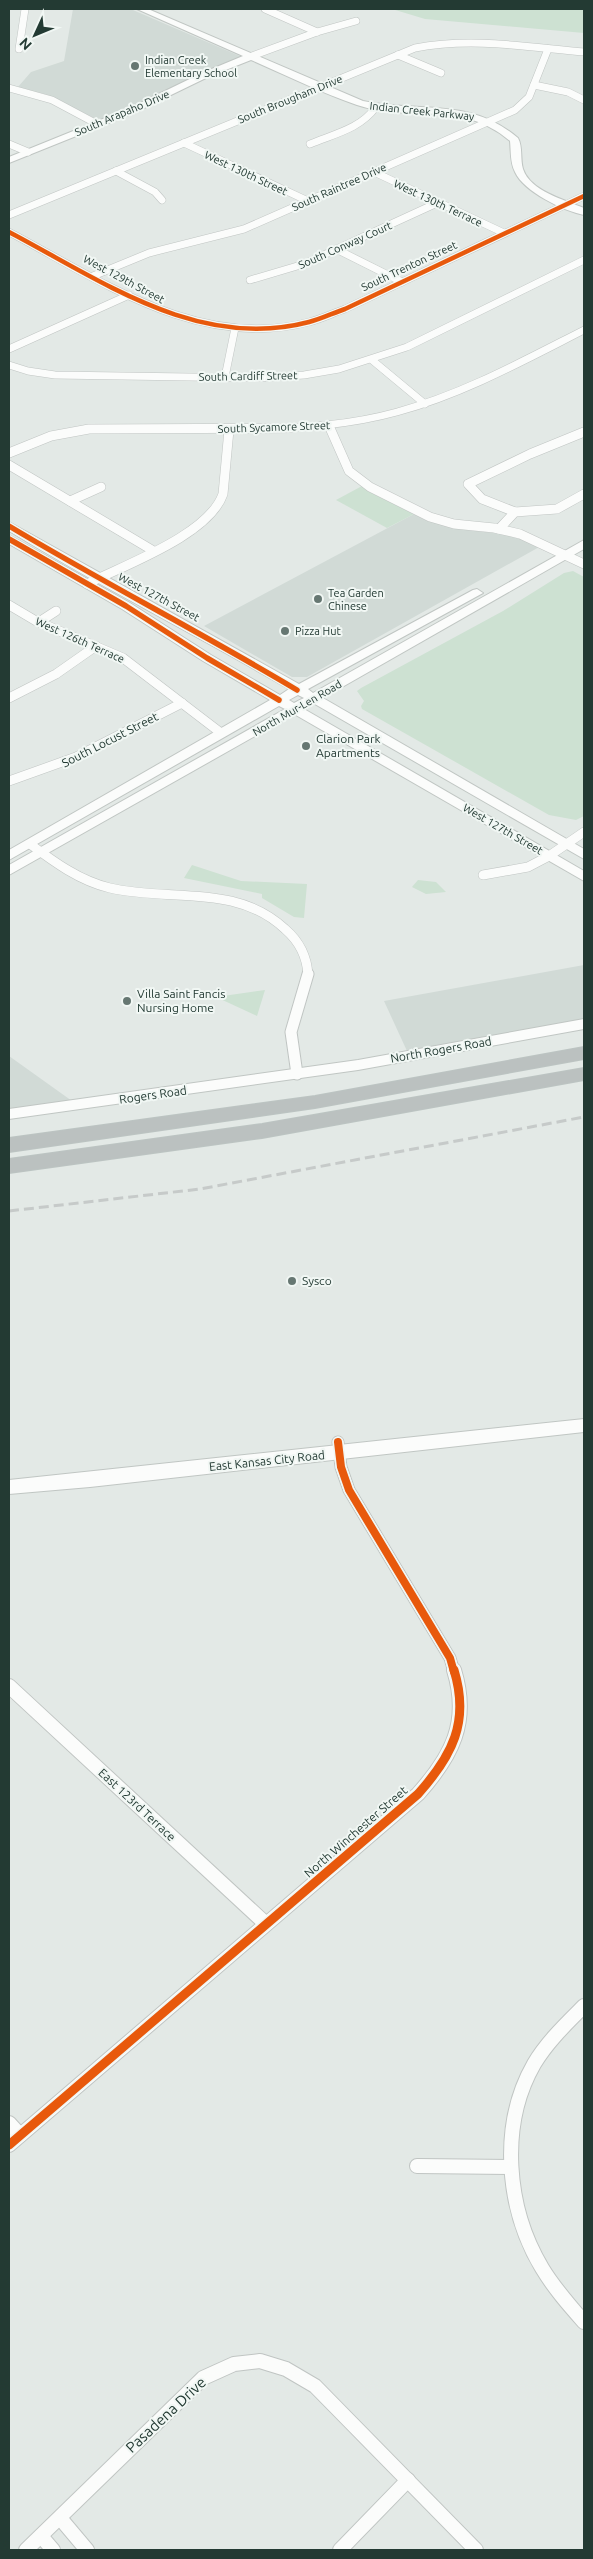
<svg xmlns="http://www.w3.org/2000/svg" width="593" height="2559" viewBox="0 0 593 2559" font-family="Ubuntu,sans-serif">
  <rect width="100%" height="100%" fill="#e3e9e6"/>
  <g fill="#d1dad6">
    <path d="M 73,9 L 133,10 L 242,57 L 153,99 L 103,119 L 94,118 L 48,95 L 18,87 L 31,72 L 64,61 Z"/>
    <path d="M 414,514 L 427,520 L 467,530 L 513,535 L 541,546 L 307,677 L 292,677 L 204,626 Z"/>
    <path d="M 584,965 L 584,1019 L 407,1051 L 384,1001 Z"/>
    <path d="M 9,1056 L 72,1101 L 9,1110 Z"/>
  </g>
  <g fill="#cde1d2">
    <path d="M 392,9 L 584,9 L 584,33 L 425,19 Z"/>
    <path d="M 362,486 L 414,514 L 387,528 L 336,500 Z"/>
    <path d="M 573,571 L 584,577 L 584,816 L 576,820 L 549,815 L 362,709 L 361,706 L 364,701 L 357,691 L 361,688 L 503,611 L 564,573 Z"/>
    <path d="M 192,865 L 241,881 L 307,884 L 304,918 L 294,917 L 262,898 L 262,894 L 184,878 Z"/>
    <path d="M 418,880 L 436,882 L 446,892 L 426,894 L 412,887 Z"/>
    <path d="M 265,990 L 257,1016 L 216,997 Z"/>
  </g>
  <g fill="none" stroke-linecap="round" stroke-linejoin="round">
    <defs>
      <g id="street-far3">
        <path d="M 265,9 L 317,32"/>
        <path d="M 19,49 L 25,9"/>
        <path d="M 398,55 L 441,73"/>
        <path d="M 252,56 L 317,32 L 356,21"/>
        <path d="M 534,85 L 568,92 L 584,100"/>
        <path d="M 9,88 L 52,100 L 97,124"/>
        <path d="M 184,143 L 308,201"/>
        <path d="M 9,144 L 28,152"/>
        <path d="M 310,144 C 334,134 360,129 376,107"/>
        <path d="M 116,171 L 155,192 L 162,200"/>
        <path d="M 374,172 L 504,233"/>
        <path d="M 9,215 L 415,48 C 472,37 527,47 584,52"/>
        <path d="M 9,232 C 102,281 199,351 309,322 C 321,319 333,313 345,309 L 584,196"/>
        <path d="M 336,249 L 402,282"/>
        <path d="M 93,276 L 149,253 L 244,229 L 515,110 L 529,97 L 548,49"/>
        <path d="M 250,280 L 304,264 L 437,203"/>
        <path d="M 9,349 L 129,295"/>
        <path d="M 372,360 L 425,404"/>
        <path d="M 9,365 L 28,371 L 55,375 L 259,378 L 304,375 L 339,369 L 407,347 L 584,260"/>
        <path d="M 225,377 L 235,328"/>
        <path d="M 329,425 L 331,429"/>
        <path d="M 86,429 L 181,429"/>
        <path d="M 254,429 C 302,428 350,425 397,412 C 463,394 523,361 584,330"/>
      </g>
      <g id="street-far2">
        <path d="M 330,428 L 349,471 L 370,487 L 430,517 L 454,524 L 494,528 L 520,534 L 584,564"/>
        <path d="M 9,453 L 51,436 L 89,429 L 291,428"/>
        <path d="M 9,465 L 152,550"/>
        <path d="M 70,501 L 101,487"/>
        <path d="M 515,512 L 482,499 L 468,484 L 530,454 L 584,432"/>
        <path d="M 499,529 L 515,512 L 557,509 L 584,494"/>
        <path d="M 87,584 C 124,565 209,535 223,494 L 229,430"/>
        <path d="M 9,605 L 36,621 L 123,658 L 221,733"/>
        <path d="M 39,622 L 56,611"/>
        <path d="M 9,698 L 56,674 L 96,646"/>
        <path d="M 9,781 L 76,757 L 182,703"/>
        <path d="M 30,844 C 54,862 80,881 110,888 C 170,902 236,883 285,929 C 299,941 307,957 308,975"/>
        <path d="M 483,875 L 528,867 L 549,856 L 584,832"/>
      </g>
      <g id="street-far1">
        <path d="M 297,1074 L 291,1032 L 308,974"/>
        <path d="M 338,1442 L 341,1467 L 349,1490 L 450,1658 L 454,1672"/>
      </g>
      <g id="street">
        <path d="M 9,1686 L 266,1924"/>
        <path d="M 584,2006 C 566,2024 547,2042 534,2064 C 499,2125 506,2208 542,2268 C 554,2288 569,2305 584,2322"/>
        <path d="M 9,2123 L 20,2135"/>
        <path d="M 9,2145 L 418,1794 C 452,1756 470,1722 454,1670"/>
        <path d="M 417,2166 L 510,2167"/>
        <path d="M 60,2518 L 87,2550"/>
        <path d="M 41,2536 L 53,2550"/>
        <path d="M 26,2550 L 203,2378 L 234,2364 L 260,2361 L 286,2369 L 315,2386 L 476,2550"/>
        <path d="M 340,2550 L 408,2480"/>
      </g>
      <g id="secondary">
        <path d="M 137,9 L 148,9 L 363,101 C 420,113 470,97 518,138 C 523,147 520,159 523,169 C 530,191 565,200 584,208 L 584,215 C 564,211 524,192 515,172 C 510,163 511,151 510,141 C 461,99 412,123 357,105 C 321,93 286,75 251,60 L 208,77 L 136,112 L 9,163 L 9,157 L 130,108 L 202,73 L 243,56 Z"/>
        <path d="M 9,522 L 299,684 L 473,590 L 477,589 L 483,593 L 308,689 L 313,693 L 584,540 L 584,549 L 323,698 L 584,849 L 584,859 L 313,703 L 304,709 L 584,871 L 584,881 L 294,714 L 9,875 L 9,865 L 285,709 L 279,706 L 9,860 L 9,850 L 270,700 L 203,661 L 122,609 L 9,544 L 9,535 L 130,603 L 211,655 L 280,695 L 289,689 C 196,635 101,587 9,531 ZM 298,695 L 304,698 L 294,703 L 289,700 Z"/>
        <path d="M 584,1019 L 584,1029 L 358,1070 L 9,1119 L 9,1109 L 358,1060 Z"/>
        <path d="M 584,1419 L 584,1432 L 90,1487 L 9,1494 L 9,1480 Z"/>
      </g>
      <g id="highway">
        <path d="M 584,1047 L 584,1059 L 315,1108 L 9,1152 L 9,1138 L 315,1096 Z"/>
        <path d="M 584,1068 L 584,1080 L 262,1138 L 9,1173 L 9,1159 L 262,1124 Z"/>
      </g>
    </defs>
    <use href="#street-far3" stroke="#c0c5c3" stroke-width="8"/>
    <use href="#street-far2" stroke="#c0c5c3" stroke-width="10"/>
    <use href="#street-far1" stroke="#c0c5c3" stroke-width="13"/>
    <use href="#street" stroke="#c0c5c3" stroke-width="16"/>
    <use href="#secondary" stroke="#c0c6c3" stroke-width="2"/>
    <use href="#highway" stroke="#bcc4c2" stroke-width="2"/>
    <use href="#street-far3" stroke="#fbfcfb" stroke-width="7"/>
    <use href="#street-far2" stroke="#fbfcfb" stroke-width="9"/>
    <use href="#street-far1" stroke="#fbfcfb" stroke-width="11"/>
    <use href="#street" stroke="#fbfcfb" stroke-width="14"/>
    <use href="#secondary" fill="#fbfcfb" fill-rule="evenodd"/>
    <use href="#highway" fill="#bbc1c0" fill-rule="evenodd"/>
    <path stroke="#c6cac9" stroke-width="3" stroke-dasharray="10 5" stroke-linecap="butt" d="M 9,1211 L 200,1189 L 584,1117"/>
    <defs>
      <path id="cycleway-far3" d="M 9,232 C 102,281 199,351 309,322 C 321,319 333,313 345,309 L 584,196"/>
      <g id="cycleway-far2">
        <path d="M 9,526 C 104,583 202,633 297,690"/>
        <path d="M 9,539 L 126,606 L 207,658 L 279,700"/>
      </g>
      <path id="cycleway-far1" d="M 338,1442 L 341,1467 L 349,1490 L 450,1658 L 454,1672"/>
      <path id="cycleway" d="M 9,2145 L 418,1794 C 452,1756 470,1722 454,1670"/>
    </defs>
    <use href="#cycleway-far3" stroke="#f1f7f4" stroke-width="6"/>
    <use href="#cycleway-far2" stroke="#f1f7f4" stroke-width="8"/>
    <use href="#cycleway-far1" stroke="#f1f7f4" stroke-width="11"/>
    <use href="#cycleway" stroke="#f1f7f4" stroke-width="12"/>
    <use href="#cycleway-far3" stroke="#e8590c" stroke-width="4.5"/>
    <use href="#cycleway-far2" stroke="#e8590c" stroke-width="5.5"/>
    <use href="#cycleway-far1" stroke="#e8590c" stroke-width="8"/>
    <use href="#cycleway" stroke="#e8590c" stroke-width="9"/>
  </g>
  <g fill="#667772" stroke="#f1f7f4" stroke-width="2">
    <circle cx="135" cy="66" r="5"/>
    <circle cx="318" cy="599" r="5"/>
    <circle cx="285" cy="631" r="5"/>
    <circle cx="306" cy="746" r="5"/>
    <circle cx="127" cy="1001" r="5"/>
    <circle cx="292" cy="1281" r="5"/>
  </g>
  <g text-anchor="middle" stroke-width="4" stroke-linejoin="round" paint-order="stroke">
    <g font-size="11" fill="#233a33" stroke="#f1f7f4" text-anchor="start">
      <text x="145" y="64">Indian Creek<tspan x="145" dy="13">Elementary School</tspan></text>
      <text x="328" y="597">Tea Garden<tspan x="328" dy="13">Chinese</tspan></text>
      <text x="295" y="635">Pizza Hut</text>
    </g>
    <g font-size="11" fill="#233a33" stroke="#f1f7f4">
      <text transform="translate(290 99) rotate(-22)" y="4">South Brougham Drive</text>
      <text transform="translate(422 111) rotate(6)" y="4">Indian Creek Parkway</text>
      <text transform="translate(122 113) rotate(-23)" y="4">South Arapaho Drive</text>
      <text transform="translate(246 173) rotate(25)" y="4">West 130th Street</text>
      <text transform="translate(339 187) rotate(-24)" y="4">South Raintree Drive</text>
      <text transform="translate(438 203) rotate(25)" y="4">West 130th Terrace</text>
      <text transform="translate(345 245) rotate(-24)" y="4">South Conway Court</text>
      <text transform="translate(409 266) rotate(-25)" y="4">South Trenton Street</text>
      <text transform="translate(124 279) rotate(28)" y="4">West 129th Street</text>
      <text transform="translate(248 376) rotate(-1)" y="4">South Cardiff Street</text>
      <text transform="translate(274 427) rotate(-2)" y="4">South Sycamore Street</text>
      <text transform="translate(159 597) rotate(28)" y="4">West 127th Street</text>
      <text transform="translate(80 640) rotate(24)" y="4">West 126th Terrace</text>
      <text transform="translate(297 708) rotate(-30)" y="4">North Mur-Len Road</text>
      <text transform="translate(503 829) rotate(30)" y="4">West 127th Street</text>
    </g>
    <g font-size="12" fill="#233a33" stroke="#f1f7f4" text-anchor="start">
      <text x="316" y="743">Clarion Park<tspan x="316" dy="14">Apartments</tspan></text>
      <text x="137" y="998">Villa Saint Fancis<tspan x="137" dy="14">Nursing Home</tspan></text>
      <text x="302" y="1285">Sysco</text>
    </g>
    <g font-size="12" fill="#233a33" stroke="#f1f7f4">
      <text transform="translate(110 740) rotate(-27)" y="4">South Locust Street</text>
      <text transform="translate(441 1050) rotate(-10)" y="4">North Rogers Road</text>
      <text transform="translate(153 1095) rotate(-8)" y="4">Rogers Road</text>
      <text transform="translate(267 1461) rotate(-6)" y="4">East Kansas City Road</text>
      <text transform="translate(137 1805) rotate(43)" y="4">East 123rd Terrace</text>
      <text transform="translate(356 1832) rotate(-41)" y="4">North Winchester Street</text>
    </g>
    <g font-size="15" fill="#233a33" stroke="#f1f7f4">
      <text transform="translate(166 2415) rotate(-43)" y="5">Pasadena Drive</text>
    </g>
  </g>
  <rect width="593" height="2559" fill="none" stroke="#233a33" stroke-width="20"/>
  <g transform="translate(35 35) rotate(226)" stroke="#f1f7f4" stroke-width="4" paint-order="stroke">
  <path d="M0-4L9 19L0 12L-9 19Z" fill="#233a33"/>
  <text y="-8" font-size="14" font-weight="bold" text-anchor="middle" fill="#233a33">N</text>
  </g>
</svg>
